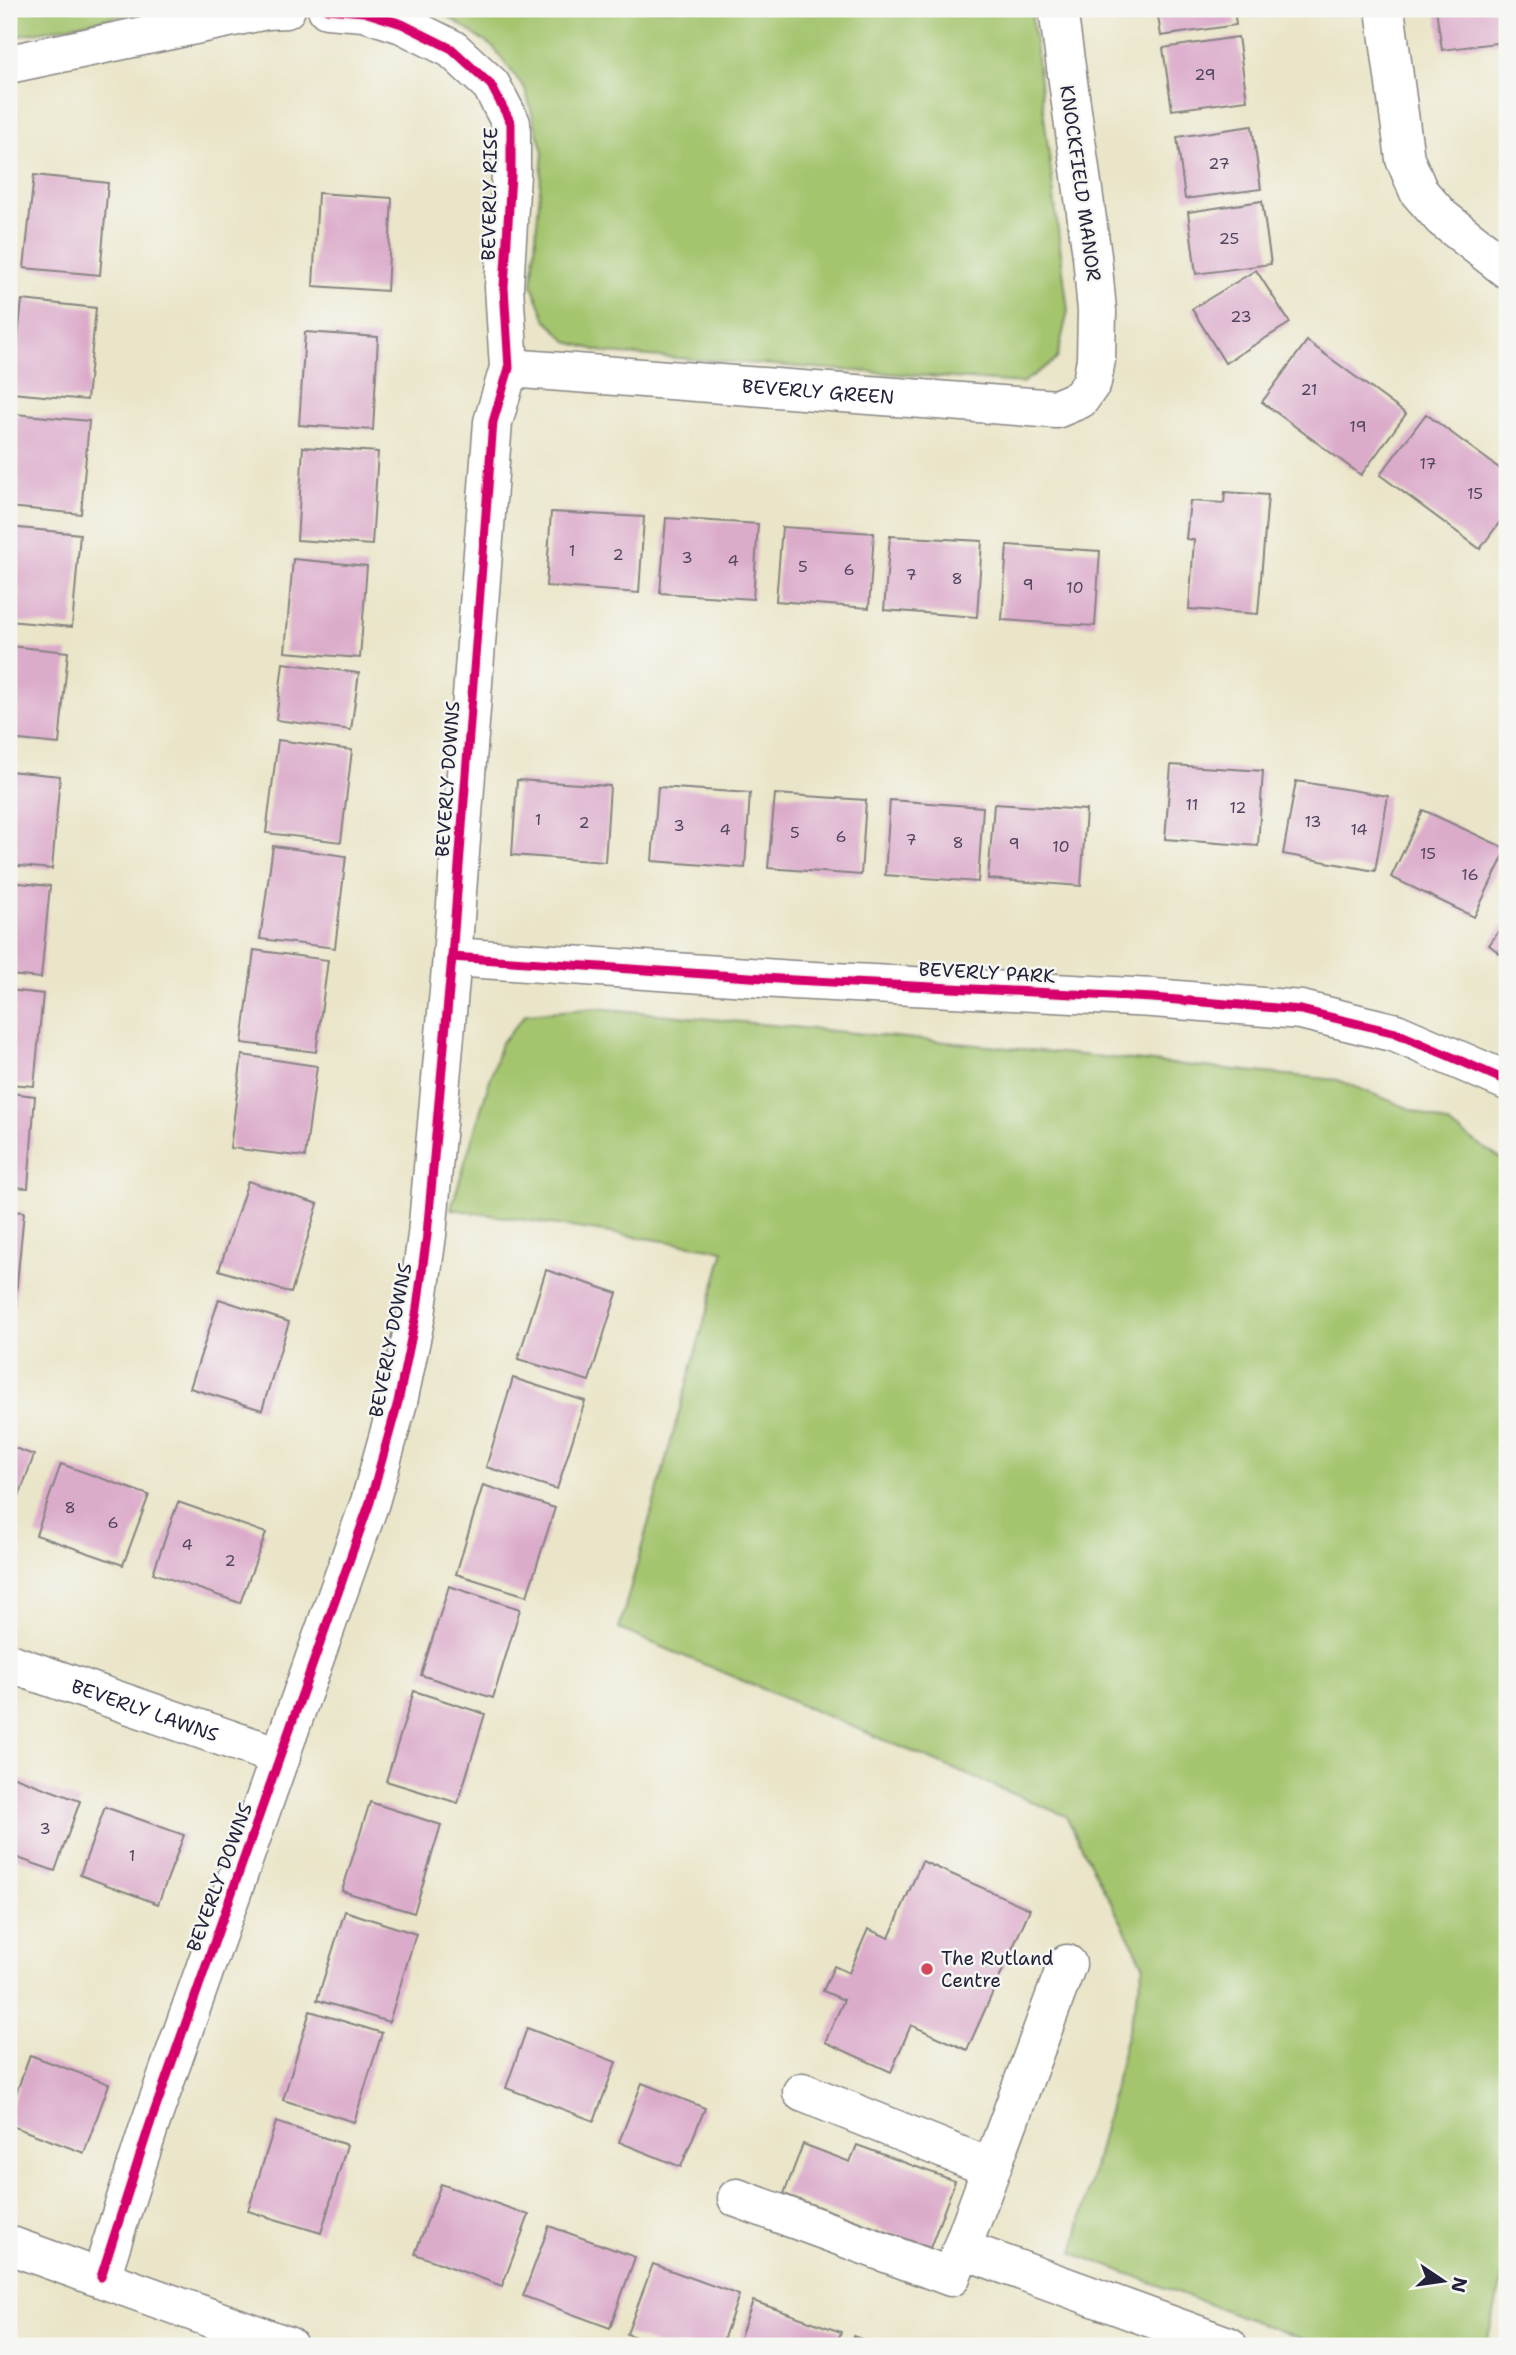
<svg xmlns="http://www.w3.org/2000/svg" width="1516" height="2355" viewBox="0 0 1516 2355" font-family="'Shantell Sans',sans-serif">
  <rect width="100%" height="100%" fill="#f6f6f2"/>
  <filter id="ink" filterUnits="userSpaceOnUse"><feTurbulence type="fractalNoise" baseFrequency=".0143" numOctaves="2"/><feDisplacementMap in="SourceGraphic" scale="14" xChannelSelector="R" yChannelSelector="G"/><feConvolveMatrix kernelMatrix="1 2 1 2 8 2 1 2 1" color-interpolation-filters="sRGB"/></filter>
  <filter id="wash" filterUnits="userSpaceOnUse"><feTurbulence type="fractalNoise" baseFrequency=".00686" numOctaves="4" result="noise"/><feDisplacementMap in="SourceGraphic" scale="28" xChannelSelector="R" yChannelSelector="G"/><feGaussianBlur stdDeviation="1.57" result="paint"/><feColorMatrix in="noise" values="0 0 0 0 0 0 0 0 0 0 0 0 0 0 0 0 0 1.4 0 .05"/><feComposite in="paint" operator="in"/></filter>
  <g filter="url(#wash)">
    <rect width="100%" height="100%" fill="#eae5c8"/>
    <g fill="#a4c56e" stroke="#637454" stroke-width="2">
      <path d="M 16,9 L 154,9 L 9,38 L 9,10 Z"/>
      <path d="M 431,9 L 1031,9 L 1068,311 L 1057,359 L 1022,383 L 607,353 L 568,342 L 546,320 L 532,285 L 543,152 L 525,89 L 494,48 L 443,13 Z"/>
      <path d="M 597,1008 L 1338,1080 L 1448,1124 L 1507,1163 L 1507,2260 L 1486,2346 L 1320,2346 L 1073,2253 L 1144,1966 L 1066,1816 L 619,1629 L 724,1250 L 451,1209 L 501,1043 L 526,1014 Z"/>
    </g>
    <g id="blocks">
      <g fill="#dbabca">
        <path d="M 1157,9 L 1234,9 L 1236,25 L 1161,36 Z"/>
        <path d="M 1436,9 L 1500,9 L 1504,42 L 1442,50 Z"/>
        <path d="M 1238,37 L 1247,100 L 1172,110 L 1163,48 Z"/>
        <path d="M 1252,126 L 1261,189 L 1185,199 L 1177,137 Z"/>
        <path d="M 34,175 L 108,183 L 100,275 L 24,268 Z"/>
        <path d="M 318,193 L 392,198 L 387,291 L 313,286 Z"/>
        <path d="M 1262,201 L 1271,264 L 1196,274 L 1188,212 Z"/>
        <path d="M 1256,270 L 1290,323 L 1225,363 L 1192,309 Z"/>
        <path d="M 22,300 L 96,308 L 87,400 L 12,393 Z"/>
        <path d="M 305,332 L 378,337 L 373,430 L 299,425 Z"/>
        <path d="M 1307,341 L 1406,414 L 1361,475 L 1262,402 Z"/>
        <path d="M 15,414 L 89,421 L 81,514 L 9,507 L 9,480 Z"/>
        <path d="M 1426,414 L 1507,474 L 1507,512 L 1480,549 L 1380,475 Z"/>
        <path d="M 303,447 L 378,452 L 372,545 L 297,540 Z"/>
        <path d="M 1225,492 L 1268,495 L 1258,614 L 1189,609 L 1194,540 L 1186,539 L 1190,501 L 1224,503 Z"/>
        <path d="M 551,512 L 644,517 L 639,593 L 546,586 Z"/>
        <path d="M 666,518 L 758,524 L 753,599 L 660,593 Z"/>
        <path d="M 9,527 L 80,534 L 72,627 L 9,621 Z"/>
        <path d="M 782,527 L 874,533 L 869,608 L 776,601 Z"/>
        <path d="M 890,536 L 982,541 L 977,617 L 884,610 Z"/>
        <path d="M 1007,545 L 1100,551 L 1095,626 L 1002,620 Z"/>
        <path d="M 293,559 L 367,566 L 360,658 L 285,652 Z"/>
        <path d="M 9,646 L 68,652 L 59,744 L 9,739 Z"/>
        <path d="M 283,663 L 359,673 L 351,730 L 276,720 Z"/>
        <path d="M 278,740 L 352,750 L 341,842 L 266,833 Z"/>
        <path d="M 1171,765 L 1263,771 L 1258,846 L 1165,839 Z"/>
        <path d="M 9,771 L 60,776 L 52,869 L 9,865 Z"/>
        <path d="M 517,780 L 610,786 L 605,862 L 512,855 Z"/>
        <path d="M 1296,781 L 1388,796 L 1375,871 L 1283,854 Z"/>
        <path d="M 658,787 L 750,793 L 745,868 L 652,861 Z"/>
        <path d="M 775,794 L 866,800 L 861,875 L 768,868 Z"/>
        <path d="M 890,800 L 983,807 L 978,882 L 885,875 Z"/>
        <path d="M 994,804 L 1086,810 L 1081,886 L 988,879 Z"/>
        <path d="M 1423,810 L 1507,849 L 1474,917 L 1391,877 Z"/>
        <path d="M 273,846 L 346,856 L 335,948 L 260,939 Z"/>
        <path d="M 9,882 L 50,886 L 41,978 L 9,975 Z"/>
        <path d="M 1507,920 L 1507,959 L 1489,945 Z"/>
        <path d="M 254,950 L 328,960 L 316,1052 L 242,1043 Z"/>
        <path d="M 9,990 L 43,994 L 34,1086 L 9,1084 Z"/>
        <path d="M 242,1055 L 317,1066 L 305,1157 L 230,1148 Z"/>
        <path d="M 9,1093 L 35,1096 L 28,1188 L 9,1187 Z"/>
        <path d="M 248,1181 L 318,1204 L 291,1293 L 219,1270 Z"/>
        <path d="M 9,1211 L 24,1212 L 15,1305 L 9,1304 Z"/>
        <path d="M 546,1270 L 617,1293 L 589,1381 L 518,1359 Z"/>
        <path d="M 219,1299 L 289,1322 L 262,1410 L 190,1388 Z"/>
        <path d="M 513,1378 L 585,1401 L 557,1489 L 486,1467 Z"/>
        <path d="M 9,1446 L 34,1455 L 9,1524 Z"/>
        <path d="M 61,1464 L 149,1495 L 123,1565 L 36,1535 Z"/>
        <path d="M 483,1485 L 555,1508 L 527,1596 L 456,1574 Z"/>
        <path d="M 178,1502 L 266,1533 L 240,1603 L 153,1573 Z"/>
        <path d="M 449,1586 L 520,1609 L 493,1698 L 421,1675 Z"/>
        <path d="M 414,1691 L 485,1714 L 458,1803 L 386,1781 Z"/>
        <path d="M 9,1775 L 80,1801 L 55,1871 L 9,1855 Z"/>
        <path d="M 370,1802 L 441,1825 L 414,1913 L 342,1891 Z"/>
        <path d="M 105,1807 L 184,1835 L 158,1904 L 80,1875 Z"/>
        <path d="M 922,1861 L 1030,1909 L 967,2050 L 911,2025 L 891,2072 L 825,2042 L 844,2000 L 823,1991 L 834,1966 L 849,1973 L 868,1929 L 889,1938 Z"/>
        <path d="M 345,1911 L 416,1934 L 389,2022 L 317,2000 Z"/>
        <path d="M 310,2011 L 382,2033 L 354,2122 L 283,2100 Z"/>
        <path d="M 527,2028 L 616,2062 L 594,2121 L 506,2088 Z"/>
        <path d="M 30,2055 L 109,2084 L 84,2153 L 9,2125 L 9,2113 Z"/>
        <path d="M 642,2083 L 705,2108 L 681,2167 L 619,2142 Z"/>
        <path d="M 276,2122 L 347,2145 L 321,2233 L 248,2211 Z"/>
        <path d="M 803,2144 L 850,2162 L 857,2145 L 955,2181 L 930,2248 L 784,2194 Z"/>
        <path d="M 441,2184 L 529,2215 L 502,2286 L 415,2254 Z"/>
        <path d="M 549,2226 L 635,2257 L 610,2328 L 523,2296 Z"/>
        <path d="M 653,2264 L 739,2295 L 721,2346 L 659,2346 L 627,2334 Z"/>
        <path d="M 753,2301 L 841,2332 L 836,2346 L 737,2346 Z"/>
        <path d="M 853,2336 L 881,2346 L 849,2346 Z"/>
      </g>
    </g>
  </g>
  <g filter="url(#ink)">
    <use href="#blocks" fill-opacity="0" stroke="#868482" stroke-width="2"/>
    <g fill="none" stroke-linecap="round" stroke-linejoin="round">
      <defs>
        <g id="minor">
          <path d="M 1385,9 L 1405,159 L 1419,192 L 1442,218 L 1507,269"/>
          <path d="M 9,64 L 267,10 L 286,9"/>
          <path id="s1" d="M 509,368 L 1056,409 L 1080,399 L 1092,382 L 1096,359 L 1097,311 L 1092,256 L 1058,9"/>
          <path d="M 452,957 L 793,980 L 1153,998 L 1301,1010 L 1396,1033 L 1507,1081"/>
          <path id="s2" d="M 9,1663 L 281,1757"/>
          <path d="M 802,2092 L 991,2168"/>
          <path d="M 737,2198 L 951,2277 L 1067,1964"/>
          <path d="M 9,2245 L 288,2346"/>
          <path d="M 962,2249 L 1228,2346"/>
          <path d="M 101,2277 L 149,2127 L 370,1502 L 398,1402 L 416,1315 L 427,1235 L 452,957 L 493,422 L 509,368 L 504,287 L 511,175 L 511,123 L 491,85 L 452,49 L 402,24 L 364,12 L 327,9"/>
        </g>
      </defs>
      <use href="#minor" stroke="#868482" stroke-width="41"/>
      <use href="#minor" stroke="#fff" stroke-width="38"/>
      <defs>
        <g id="cycleway">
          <path d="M 452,957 L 793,980 L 1153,998 L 1301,1010 L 1396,1033 L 1507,1081"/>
          <path d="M 101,2277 L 149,2127 L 370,1502 L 398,1402 L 416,1315 L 427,1235 L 452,957 L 493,422 L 509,368 L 504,287 L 511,175 L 511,123 L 491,85 L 452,49 L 402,24 L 364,12 L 327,9"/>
        </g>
      </defs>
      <use href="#cycleway" stroke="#f6f6f2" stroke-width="13"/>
      <use href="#cycleway" stroke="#d6006c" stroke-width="9"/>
    </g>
  </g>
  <circle fill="#d1495b" stroke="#f6f6f2" stroke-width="2.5" cx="927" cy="1969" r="7"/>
  <g text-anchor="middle" stroke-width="5" stroke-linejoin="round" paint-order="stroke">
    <g font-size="16" fill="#50445f">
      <text x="1205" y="80">29</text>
      <text x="1219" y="169">27</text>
      <text x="1229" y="244">25</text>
      <text x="1241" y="322">23</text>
      <text x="1309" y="395">21</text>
      <text x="1358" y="432">19</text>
      <text x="1428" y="469">17</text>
      <text x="1475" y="499">15</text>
      <text x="572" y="556">1</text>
      <text x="618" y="560">2</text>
      <text x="687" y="563">3</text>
      <text x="733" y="566">4</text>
      <text x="803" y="572">5</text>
      <text x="849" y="575">6</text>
      <text x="911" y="580">7</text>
      <text x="957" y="584">8</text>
      <text x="1028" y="590">9</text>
      <text x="1075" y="593">10</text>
      <text x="1192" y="810">11</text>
      <text x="1238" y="813">12</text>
      <text x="538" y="825">1</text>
      <text x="1313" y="827">13</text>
      <text x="584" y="828">2</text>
      <text x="679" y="831">3</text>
      <text x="725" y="835">4</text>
      <text x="1359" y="835">14</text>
      <text x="795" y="838">5</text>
      <text x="841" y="842">6</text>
      <text x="911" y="845">7</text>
      <text x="958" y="848">8</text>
      <text x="1014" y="849">9</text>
      <text x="1061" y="852">10</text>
      <text x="1428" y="859">15</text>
      <text x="1470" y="880">16</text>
      <text x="70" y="1513">8</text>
      <text x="113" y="1528">6</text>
      <text x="187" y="1550">4</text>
      <text x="230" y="1566">2</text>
      <text x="45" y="1834">3</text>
      <text x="132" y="1861">1</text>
    </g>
    <g font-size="19" fill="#22223b" stroke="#f6f6f2">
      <text transform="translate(1081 183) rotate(82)" y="7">KNOCKFIELD MANOR</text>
      <text transform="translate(489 194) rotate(-89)" y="7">BEVERLY RISE</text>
      <text dy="7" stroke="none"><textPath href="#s1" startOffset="310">BEVERLY GREEN</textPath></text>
      <text transform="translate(447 779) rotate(-86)" y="7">BEVERLY DOWNS</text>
      <text transform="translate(987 972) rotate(3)" y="7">BEVERLY PARK</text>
      <text transform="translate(390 1340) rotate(-79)" y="7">BEVERLY DOWNS</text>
      <text dy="7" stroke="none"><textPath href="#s2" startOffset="144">BEVERLY LAWNS</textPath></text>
      <text transform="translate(219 1877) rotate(-70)" y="7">BEVERLY DOWNS</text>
    </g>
    <g font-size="19" fill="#22223b" stroke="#f6f6f2" text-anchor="start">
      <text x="941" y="1965">The Rutland<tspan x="941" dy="22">Centre</tspan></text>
    </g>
  </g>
  <rect width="1516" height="2355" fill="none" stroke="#f6f6f2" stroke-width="35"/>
  <g transform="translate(1443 2281) rotate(103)" stroke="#f6f6f2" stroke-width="5" paint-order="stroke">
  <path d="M0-5L12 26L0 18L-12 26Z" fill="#22223b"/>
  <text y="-10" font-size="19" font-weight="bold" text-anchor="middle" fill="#22223b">N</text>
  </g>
</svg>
